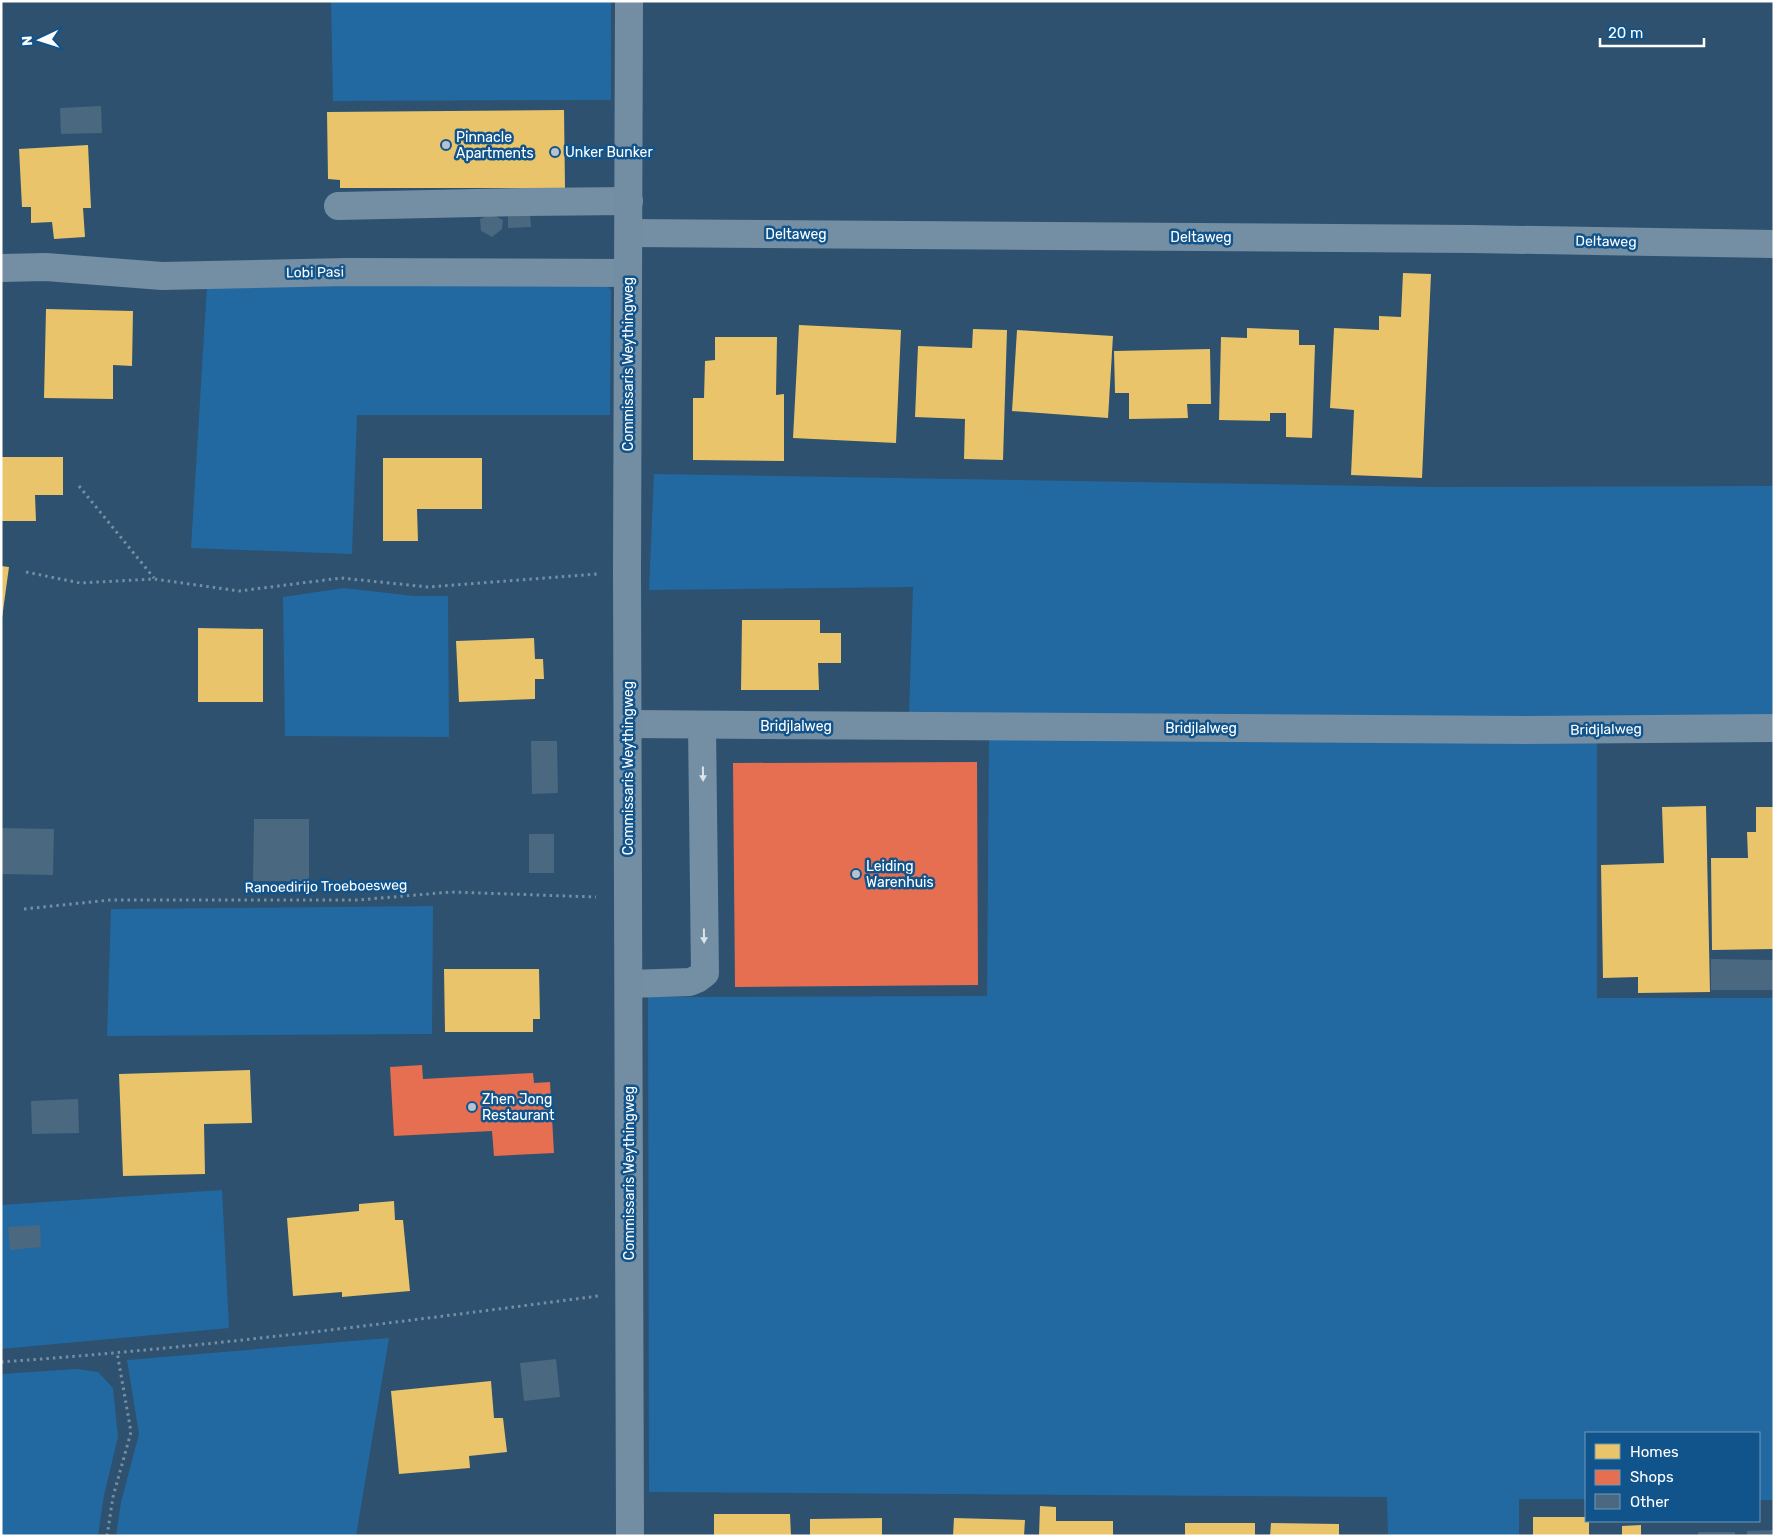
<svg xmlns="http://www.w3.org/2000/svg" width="1775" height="1537" viewBox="0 0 1775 1537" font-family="Rubik,sans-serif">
  <rect width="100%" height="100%" fill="#2d516f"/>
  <g fill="#2269a1">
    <path d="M 331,1 L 611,1 L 611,100 L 333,101 Z"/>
    <path d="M 605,283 L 611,290 L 610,415 L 357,415 L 352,554 L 191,548 L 207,286 Z"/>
    <path d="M 654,474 L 1435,487 L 1774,486 L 1774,717 L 1526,722 L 909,714 L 913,587 L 649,590 Z"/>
    <path d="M 344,588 L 414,596 L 448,596 L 449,737 L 285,736 L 283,597 Z"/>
    <path d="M 989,737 L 1597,740 L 1597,998 L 1774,998 L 1774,1500 L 1759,1500 L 1759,1433 L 1586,1433 L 1586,1499 L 1519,1499 L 1519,1536 L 1388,1536 L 1387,1497 L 649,1492 L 648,997 L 987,996 Z"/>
    <path d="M 433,906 L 432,1034 L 107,1036 L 111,909 Z"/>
    <path d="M 222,1190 L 229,1328 L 1,1349 L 1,1205 Z"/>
    <path d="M 389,1338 L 356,1536 L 116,1536 L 121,1502 L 139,1434 L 127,1360 Z"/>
    <path d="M 77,1369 L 98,1372 L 113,1388 L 118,1437 L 104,1495 L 98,1536 L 1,1536 L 1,1374 Z"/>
  </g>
  <g fill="#e9c46a">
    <path d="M 564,110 L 565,188 L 340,188 L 340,180 L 328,179 L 327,112 Z"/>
    <path d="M 88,145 L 91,208 L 83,208 L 85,237 L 54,239 L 52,222 L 31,223 L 31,207 L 22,207 L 19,149 Z"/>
    <path d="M 1403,273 L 1431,274 L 1422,478 L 1351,475 L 1354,410 L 1330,408 L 1334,328 L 1379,330 L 1379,316 L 1401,317 Z"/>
    <path d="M 46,309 L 133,311 L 132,366 L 113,365 L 113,399 L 44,398 Z"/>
    <path d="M 799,325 L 901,330 L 896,443 L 793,438 Z"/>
    <path d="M 1247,328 L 1299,330 L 1299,345 L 1315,345 L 1312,438 L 1286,437 L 1286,413 L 1270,413 L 1270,421 L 1219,420 L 1221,337 L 1247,338 Z"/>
    <path d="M 973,329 L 1007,330 L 1003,460 L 964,459 L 965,419 L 915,417 L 918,346 L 972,348 Z"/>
    <path d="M 1017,330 L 1113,336 L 1108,418 L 1012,411 Z"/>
    <path d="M 715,337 L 777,337 L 776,395 L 784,394 L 784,461 L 693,460 L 693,398 L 704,398 L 705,361 L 715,360 Z"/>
    <path d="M 1210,349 L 1211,404 L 1187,404 L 1188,418 L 1129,419 L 1129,393 L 1115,393 L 1114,351 Z"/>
    <path d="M 1,457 L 63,457 L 63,495 L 35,495 L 36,521 L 1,521 Z"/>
    <path d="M 383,458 L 482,458 L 482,509 L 417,509 L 418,541 L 383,541 Z"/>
    <path d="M 1,566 L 9,567 L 2,618 L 1,618 Z"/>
    <path d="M 742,620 L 820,620 L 820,633 L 841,633 L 841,663 L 818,663 L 819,690 L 741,690 Z"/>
    <path d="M 198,628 L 263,629 L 263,702 L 198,702 Z"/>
    <path d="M 534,638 L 535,659 L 543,659 L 544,679 L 535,679 L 535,699 L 459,702 L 456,641 Z"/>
    <path d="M 1706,806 L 1710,992 L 1638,993 L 1638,977 L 1603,978 L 1601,865 L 1664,863 L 1662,807 Z"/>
    <path d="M 1756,807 L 1774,807 L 1774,949 L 1712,950 L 1711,858 L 1748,858 L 1747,832 L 1756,832 Z"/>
    <path d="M 444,969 L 539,969 L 540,1019 L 533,1019 L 533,1032 L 445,1032 Z"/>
    <path d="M 250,1070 L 252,1123 L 204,1124 L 205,1174 L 123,1176 L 119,1074 Z"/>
    <path d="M 394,1201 L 395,1220 L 403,1220 L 410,1291 L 342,1297 L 342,1292 L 293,1296 L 287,1218 L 359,1211 L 359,1204 Z"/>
    <path d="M 491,1381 L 494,1418 L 503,1418 L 507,1452 L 469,1456 L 470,1468 L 399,1474 L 391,1391 Z"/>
    <path d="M 1040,1506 L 1056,1507 L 1056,1521 L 1113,1521 L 1113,1536 L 1039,1536 Z"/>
    <path d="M 714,1514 L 790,1514 L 791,1536 L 714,1536 Z"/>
    <path d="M 1533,1517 L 1586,1517 L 1586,1521 L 1589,1521 L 1589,1536 L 1533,1536 Z"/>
    <path d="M 882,1518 L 882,1536 L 810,1536 L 810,1519 Z"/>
    <path d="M 954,1518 L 1025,1520 L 1024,1536 L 953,1536 Z"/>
    <rect x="1185" y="1523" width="70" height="13"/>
    <path d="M 1271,1523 L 1339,1524 L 1339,1536 L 1270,1536 Z"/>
    <path d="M 1641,1525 L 1641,1536 L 1622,1536 L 1622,1526 Z"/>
  </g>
  <g fill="#e76f51">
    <path d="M 977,762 L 978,985 L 735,987 L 733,763 Z"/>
    <path d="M 422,1065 L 423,1079 L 533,1073 L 534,1083 L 550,1082 L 554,1153 L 494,1156 L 492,1131 L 394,1136 L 390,1067 Z"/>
  </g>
  <g fill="#4a6880">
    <path d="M 101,106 L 102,133 L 61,134 L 60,108 Z"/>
    <path d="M 530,213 L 531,227 L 508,228 L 508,214 Z"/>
    <path d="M 491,214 L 503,220 L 502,229 L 492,237 L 481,231 L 480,219 Z"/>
    <path d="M 531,741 L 557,741 L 558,793 L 532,794 Z"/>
    <path d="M 254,819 L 309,819 L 309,881 L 253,881 Z"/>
    <path d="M 1,828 L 54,829 L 53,875 L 1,874 Z"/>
    <rect x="529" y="834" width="25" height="39"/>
    <path d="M 1711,959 L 1774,960 L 1774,990 L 1711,990 Z"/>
    <path d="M 78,1099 L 79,1133 L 32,1134 L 31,1101 Z"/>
    <path d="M 40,1225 L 41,1247 L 10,1250 L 8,1227 Z"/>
    <path d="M 556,1359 L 560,1397 L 524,1401 L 520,1363 Z"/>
    <path d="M 1774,1530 L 1774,1536 L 1747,1536 L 1747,1531 Z"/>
    <rect x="1698" y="1532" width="37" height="4"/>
  </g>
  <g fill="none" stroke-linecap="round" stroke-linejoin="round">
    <g stroke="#748ea4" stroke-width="3" stroke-dasharray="2.5 4" stroke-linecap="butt">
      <path d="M 79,486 L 154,578"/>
      <path d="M 26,572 L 80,583 L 154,579 L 239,591 L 341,578 L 428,587 L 597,574"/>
      <path d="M 24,909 L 110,900 L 358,900 L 451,892 L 596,897"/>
      <path d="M 1,1362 C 201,1348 400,1322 598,1296"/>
      <path d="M 107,1536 L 113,1497 L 131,1432 L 117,1352"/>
    </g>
    <g stroke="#748ea4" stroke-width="28">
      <path d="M 338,206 L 524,202 L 629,201"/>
      <path d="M 629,233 L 1472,239 L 1774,244"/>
      <path d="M 1,268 L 46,267 L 162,276 L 347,272 L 628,273"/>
      <path d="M 628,724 L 1527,730 L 1774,728"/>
      <path d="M 629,984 L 690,982 L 697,979 L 705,973 L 702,725"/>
    </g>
    <path stroke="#738da2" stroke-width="28" d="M 629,1 L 627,572 L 630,1536"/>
  </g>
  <defs><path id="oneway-solid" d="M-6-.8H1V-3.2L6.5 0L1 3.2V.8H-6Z" transform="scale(1.25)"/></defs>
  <g fill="#dce3e8">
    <use href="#oneway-solid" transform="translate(703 774) rotate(89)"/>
    <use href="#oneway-solid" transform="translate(704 936) rotate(89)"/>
  </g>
  <g fill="#b6c2cd" stroke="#11548b" stroke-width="2">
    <circle cx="446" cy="145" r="5"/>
    <circle cx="555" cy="152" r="5"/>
    <circle cx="856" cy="874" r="5"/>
    <circle cx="472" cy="1107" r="5"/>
  </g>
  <g text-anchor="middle" stroke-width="5" stroke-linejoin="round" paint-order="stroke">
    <g font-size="14" fill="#fff" stroke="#11548b" text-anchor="start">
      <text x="456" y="142">Pinnacle<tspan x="456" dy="16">Apartments</tspan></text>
      <text x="565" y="157">Unker Bunker</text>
      <text x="866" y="871">Leiding<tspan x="866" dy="16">Warenhuis</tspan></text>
      <text x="482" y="1104">Zhen Jong<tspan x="482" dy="16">Restaurant</tspan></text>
    </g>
    <g font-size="14" fill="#fff" stroke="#11548b">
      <text x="796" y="239">Deltaweg</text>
      <text x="1201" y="242">Deltaweg</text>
      <text transform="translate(1606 241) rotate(1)" y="5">Deltaweg</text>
      <text transform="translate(315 272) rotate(-1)" y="5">Lobi Pasi</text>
      <text transform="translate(628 364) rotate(-90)" y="5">Commissaris Weythingweg</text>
      <text x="796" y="731">Bridjlalweg</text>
      <text x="1201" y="733">Bridjlalweg</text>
      <text transform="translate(1606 729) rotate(-1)" y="5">Bridjlalweg</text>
      <text transform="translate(628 768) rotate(-90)" y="5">Commissaris Weythingweg</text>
      <text transform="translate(326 886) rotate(-1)" y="5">Ranoedirijo Troeboesweg</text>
      <text transform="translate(629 1173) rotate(-90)" y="5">Commissaris Weythingweg</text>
    </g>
  </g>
  <rect width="1775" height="1537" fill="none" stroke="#ffffff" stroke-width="5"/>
  <rect x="1585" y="1432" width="175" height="90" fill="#11548b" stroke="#7098b9"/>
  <rect x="1595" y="1444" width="25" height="15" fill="#e9c46a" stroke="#7098b9"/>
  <text x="1630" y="1457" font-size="15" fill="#ffffff">Homes</text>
  <rect x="1595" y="1470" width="25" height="15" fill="#e76f51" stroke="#7098b9"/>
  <text x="1630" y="1482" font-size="15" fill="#ffffff">Shops</text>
  <rect x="1595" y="1494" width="25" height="15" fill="#4a6880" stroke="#7098b9"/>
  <text x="1630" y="1507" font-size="15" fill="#ffffff">Other</text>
  <g transform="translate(40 40) rotate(266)" stroke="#11548b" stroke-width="4" paint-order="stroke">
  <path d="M0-4L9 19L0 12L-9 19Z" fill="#ffffff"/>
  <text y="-8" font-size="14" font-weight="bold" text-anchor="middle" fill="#ffffff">N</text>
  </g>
  <path d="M1600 38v8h104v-8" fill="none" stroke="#ffffff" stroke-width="2.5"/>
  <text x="1608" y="38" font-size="15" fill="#ffffff" stroke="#11548b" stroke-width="4" paint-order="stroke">20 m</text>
</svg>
